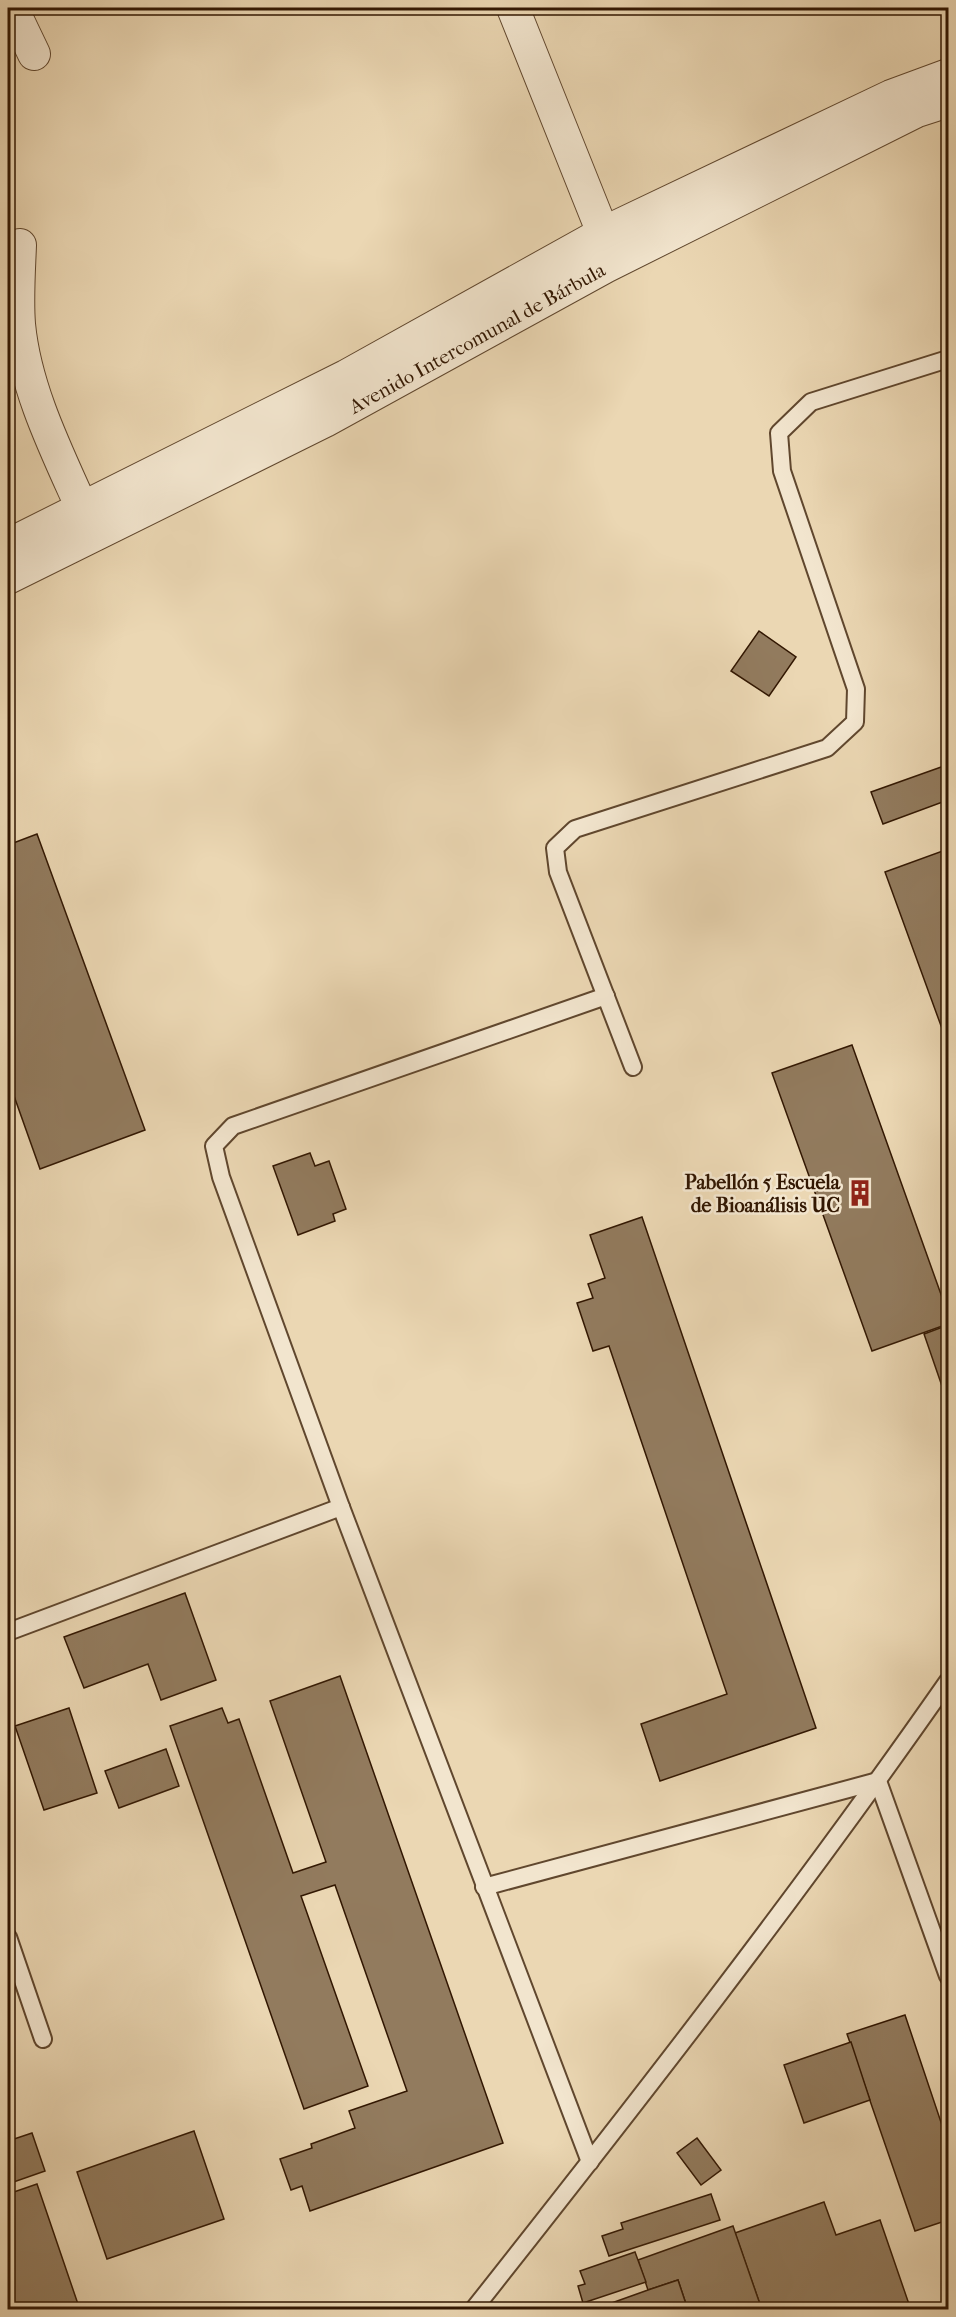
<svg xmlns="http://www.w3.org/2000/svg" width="956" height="2317" viewBox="0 0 956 2317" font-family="'IM FELL French Canon',serif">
  <rect width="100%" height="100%" fill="#ebd7b3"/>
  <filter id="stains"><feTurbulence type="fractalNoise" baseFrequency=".00333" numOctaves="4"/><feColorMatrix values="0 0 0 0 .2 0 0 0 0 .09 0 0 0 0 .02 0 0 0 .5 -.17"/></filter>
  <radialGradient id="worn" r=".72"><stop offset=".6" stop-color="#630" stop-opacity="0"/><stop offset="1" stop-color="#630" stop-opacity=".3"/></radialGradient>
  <g fill="#927b5e" stroke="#321702" stroke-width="1.5">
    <path d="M 759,631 L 796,657 L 769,696 L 731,671 Z"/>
    <path d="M 944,766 L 948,778 L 948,800 L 883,824 L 871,792 Z"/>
    <path d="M 37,834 L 145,1130 L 40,1169 L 8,1079 L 8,845 Z"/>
    <path d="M 948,849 L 948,1045 L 885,872 Z"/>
    <path d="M 852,1045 L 948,1314 L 948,1324 L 872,1351 L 772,1073 Z"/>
    <path d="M 310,1153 L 315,1166 L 329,1161 L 346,1209 L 333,1214 L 335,1221 L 298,1235 L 273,1166 Z"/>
    <path d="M 642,1217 L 816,1728 L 660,1781 L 641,1724 L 727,1694 L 609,1346 L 593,1351 L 577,1303 L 593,1298 L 588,1284 L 605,1278 L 590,1235 Z"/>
    <path d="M 948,1325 L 948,1387 L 943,1389 L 924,1334 Z"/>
    <path d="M 185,1593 L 216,1680 L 161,1700 L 148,1664 L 84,1688 L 64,1637 Z"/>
    <path d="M 340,1676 L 503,2143 L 310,2211 L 302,2186 L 291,2190 L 280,2159 L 312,2148 L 311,2144 L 355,2128 L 349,2111 L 407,2091 L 335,1885 L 301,1896 L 368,2086 L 304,2109 L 170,1726 L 222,1708 L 228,1723 L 239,1719 L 293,1873 L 326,1862 L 270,1701 Z"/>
    <path d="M 69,1708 L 97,1793 L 44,1810 L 15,1726 Z"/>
    <path d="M 166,1749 L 179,1786 L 119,1808 L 105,1771 Z"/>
    <path d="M 905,2015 L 948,2143 L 948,2220 L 915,2231 L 847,2034 Z"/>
    <path d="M 851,2042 L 870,2100 L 804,2123 L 784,2065 Z"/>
    <path d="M 194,2131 L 224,2219 L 107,2259 L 77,2172 Z"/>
    <path d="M 32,2133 L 45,2171 L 8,2184 L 8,2141 Z"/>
    <path d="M 697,2138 L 721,2170 L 701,2185 L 677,2153 Z"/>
    <path d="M 37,2184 L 80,2310 L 14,2310 L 8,2290 L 8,2194 Z"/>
    <path d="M 711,2194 L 720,2220 L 609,2256 L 602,2236 L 623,2229 L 621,2223 Z"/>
    <path d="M 824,2202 L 836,2235 L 880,2220 L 911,2310 L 762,2310 L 735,2233 Z"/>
    <path d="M 733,2226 L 762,2310 L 688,2310 L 678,2280 L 648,2290 L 638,2260 Z"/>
    <path d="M 635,2252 L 646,2282 L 583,2303 L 578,2286 L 585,2284 L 580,2271 Z"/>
    <path d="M 678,2280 L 688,2310 L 592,2310 L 648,2290 Z"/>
  </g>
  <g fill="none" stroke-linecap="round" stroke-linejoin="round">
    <defs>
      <g id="service">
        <path d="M 633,1067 L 558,872 L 555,848 L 575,829 L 827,748 L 855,722 L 856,689 L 782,471 L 779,433 L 811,402 L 948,359"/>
        <path d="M 8,1632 L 341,1507"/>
        <path d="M 484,1887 L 878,1781 L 948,1976"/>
        <path d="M 8,1937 L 43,2039"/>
        <path d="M 590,2162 L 341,1507 L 221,1177 L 214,1146 L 233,1126 L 606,996"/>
        <path d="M 473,2310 C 636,2104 798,1896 948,1681"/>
      </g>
      <g id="minor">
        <path d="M 12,8 L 34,54"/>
        <path d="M 513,8 L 603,233"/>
        <path d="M 20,245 C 19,271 17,298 19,324 C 25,388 56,450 82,508"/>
        <path d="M 8,545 L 346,376 L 603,233 L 891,96 L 948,75"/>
        <path d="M 8,578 L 325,421 L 605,267 L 917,111 L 948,101"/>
      </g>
    </defs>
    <use href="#service" stroke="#60472e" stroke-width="20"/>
    <use href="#minor" stroke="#60472e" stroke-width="34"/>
    <use href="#service" stroke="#f2e5ce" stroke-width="16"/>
    <use href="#minor" stroke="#f2e5ce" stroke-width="32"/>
  </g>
  <defs>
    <symbol id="building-bare" viewBox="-9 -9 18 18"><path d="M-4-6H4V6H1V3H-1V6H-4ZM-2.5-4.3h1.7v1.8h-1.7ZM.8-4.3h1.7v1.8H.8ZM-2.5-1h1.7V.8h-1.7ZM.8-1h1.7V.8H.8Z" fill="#8f2418" stroke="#f2e5ce" stroke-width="2.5" paint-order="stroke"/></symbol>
  </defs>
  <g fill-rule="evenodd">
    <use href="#building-bare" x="841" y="1174" width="38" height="38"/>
  </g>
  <g text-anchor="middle" stroke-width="5" stroke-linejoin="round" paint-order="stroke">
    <g font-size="20" fill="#321702" stroke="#f2e5ce">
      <text transform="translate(477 338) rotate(-29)" y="7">Avenido Intercomunal de Bárbula</text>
    </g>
    <g font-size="20" font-weight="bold" fill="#321702" stroke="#f2e5ce" text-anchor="end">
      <text x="840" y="1189">Pabellón 5 Escuela<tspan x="840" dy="23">de Bioanálisis UC</tspan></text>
    </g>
  </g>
  <rect width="956" height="2317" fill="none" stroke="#ebd7b3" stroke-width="30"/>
  <rect x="9" y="9" width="938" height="2299" fill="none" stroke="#321702" stroke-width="3"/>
  <rect x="15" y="15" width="926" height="2287" fill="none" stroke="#321702" stroke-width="1.5"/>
  <rect width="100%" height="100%" filter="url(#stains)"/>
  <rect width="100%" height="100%" fill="url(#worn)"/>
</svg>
